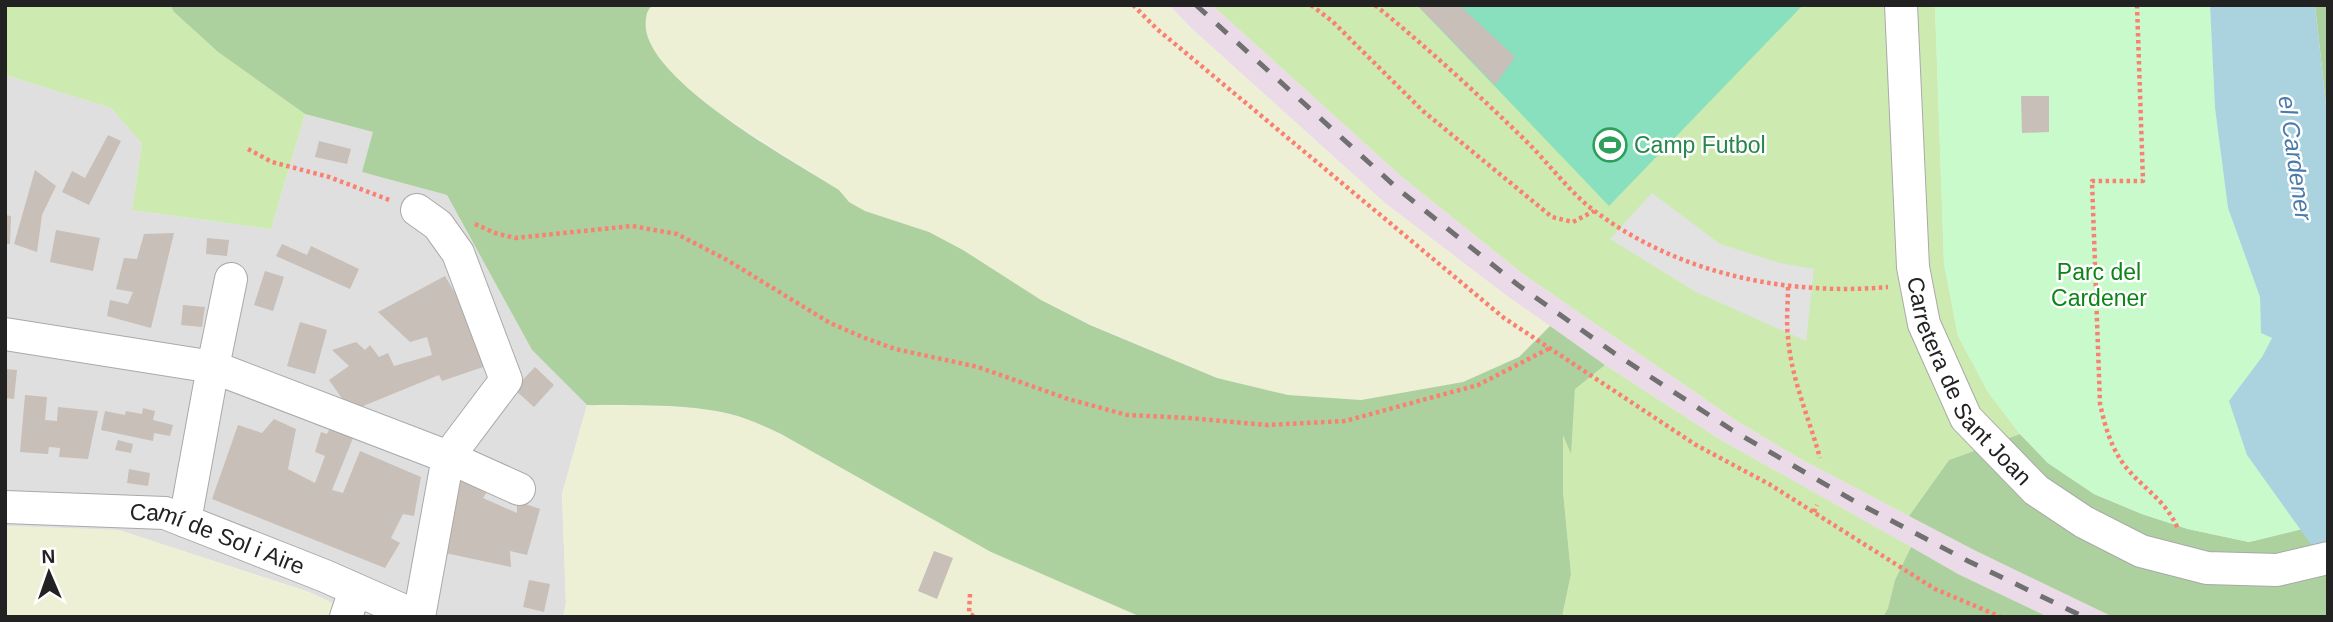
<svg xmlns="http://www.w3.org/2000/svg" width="2333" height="622" viewBox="0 0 2333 622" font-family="Arial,sans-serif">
  <rect width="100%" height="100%" fill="#f2efe9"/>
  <path fill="#e0dfdf" d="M 5,75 L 111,108 L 142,144 L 132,210 L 271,229 L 305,114 L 374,132 L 363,172 L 447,195 L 532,350 L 587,405 L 562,494 L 566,604 L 563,617 L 363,617 L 309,592 L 119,530 L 5,526 Z"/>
  <path fill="#ebdbe8" d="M 1169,5 L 1212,5 L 1402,177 L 1523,274 L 1737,421 L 1797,457 L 1974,550 L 2113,617 L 2048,617 L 1958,574 L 1721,440 L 1605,365 L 1507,296 L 1385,203 L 1191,28 Z"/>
  <g fill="#eef0d5">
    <path d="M 653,5 L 1169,5 L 1191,28 L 1385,203 L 1507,296 L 1550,326 L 1519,357 L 1463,382 L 1361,400 L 1288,395 L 1217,378 L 1075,317 L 1041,300 L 929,232 L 865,211 L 849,202 L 839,190 L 714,109 L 669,72 L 649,44 L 645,28 L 648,9 Z"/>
    <path d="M 587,405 L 677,407 L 714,411 L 748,419 L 781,434 L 991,552 L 1141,617 L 563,617 L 566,604 L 562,494 Z"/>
    <path d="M 5,526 L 118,530 L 309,592 L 363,617 L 5,617 Z"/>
  </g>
  <g fill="#cdebb0">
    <path d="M 5,5 L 170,5 L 174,12 L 218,52 L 305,114 L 271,229 L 132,210 L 142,144 L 111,108 L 5,75 Z"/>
    <path d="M 1212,5 L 1935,5 L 1944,263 L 1958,336 L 1988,392 L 2020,434 L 1949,460 L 1909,516 L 1797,457 L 1737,421 L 1523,274 L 1402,177 Z"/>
    <path d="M 1605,365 L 1721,440 L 1911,547 L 1895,580 L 1888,608 L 1883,617 L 1562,617 L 1571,574 L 1563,491 L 1563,432 L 1570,451 L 1575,388 Z"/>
  </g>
  <g fill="#add19e">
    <path d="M 170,5 L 653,5 C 647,10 647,13 646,19 C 636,76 795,162 839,190 L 849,202 L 865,211 L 929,232 L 963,250 L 1041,300 L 1090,325 L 1217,378 L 1288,395 L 1361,400 L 1463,382 L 1519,357 L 1550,326 L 1605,365 L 1575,389 L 1571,454 L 1563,435 L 1563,491 L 1571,574 L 1562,617 L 1141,617 L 991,552 L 781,434 C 764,426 747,418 730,414 C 684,403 634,406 587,405 L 532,350 L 447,195 L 362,172 L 373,132 L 305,114 L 218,52 L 174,12 Z"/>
    <path d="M 2315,5 L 2328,5 L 2328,123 Z"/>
    <path d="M 2020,434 L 2048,463 L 2094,494 L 2142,514 L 2188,529 L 2249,542 L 2302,529 L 2328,568 L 2328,617 L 2113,617 L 1974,550 L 1909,516 L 1949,460 Z"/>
    <path d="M 1911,547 L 1958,574 L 2048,617 L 1883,617 L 1888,608 L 1895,580 Z"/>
  </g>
  <path fill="#c8facc" d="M 1935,5 L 2210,5 L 2215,108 L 2228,208 L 2260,297 L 2261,333 L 2272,338 L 2262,357 L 2247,455 L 2302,529 L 2249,542 L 2188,529 L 2142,514 L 2094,494 L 2048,463 L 2020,434 L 1988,392 L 1958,336 L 1944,263 Z"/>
  <path fill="#88e0be" d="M 1417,5 L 1803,5 L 1609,206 Z"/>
  <path fill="#e2e2e2" d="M 1652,193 L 1720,244 L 1780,263 L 1814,269 L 1806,341 L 1696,292 L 1610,239 Z"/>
  <path fill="#aad3df" d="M 2210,5 L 2315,5 L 2328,123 L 2328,568 L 2247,455 L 2229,401 L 2262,357 L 2272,338 L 2261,333 L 2260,297 L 2228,208 L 2215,108 Z"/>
  <g fill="#c7bfb8">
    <path d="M 1417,5 L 1459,5 L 1515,57 L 1495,85 Z"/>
    <path d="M 2021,96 L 2049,96 L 2049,132 L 2022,133 Z"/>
    <path d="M 108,135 L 121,141 L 89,205 L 62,192 L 72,171 L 85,178 Z"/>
    <path d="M 319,141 L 351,149 L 347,164 L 315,157 Z"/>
    <path d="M 35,170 L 56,186 L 42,215 L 37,252 L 14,244 Z"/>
    <path d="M 5,215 L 11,216 L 10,244 L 5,244 Z"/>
    <path d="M 56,230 L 100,238 L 93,271 L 50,262 Z"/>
    <path d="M 174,233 L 151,328 L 107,316 L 110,300 L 128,304 L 133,292 L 116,289 L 124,258 L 137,259 L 144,234 Z"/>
    <path d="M 207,238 L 229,240 L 227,256 L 206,254 Z"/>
    <path d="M 282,244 L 307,255 L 311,246 L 359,269 L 350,289 L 276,256 Z"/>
    <path d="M 265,271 L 284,277 L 273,311 L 254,305 Z"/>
    <path d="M 445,276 L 477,330 L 471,333 L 489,365 L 442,381 L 439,375 L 351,411 L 329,380 L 349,366 L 332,350 L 356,342 L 365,350 L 370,345 L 379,357 L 388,353 L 394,366 L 432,355 L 427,337 L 410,342 L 378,312 Z"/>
    <path d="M 183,305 L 205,307 L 202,327 L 181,325 Z"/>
    <path d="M 300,322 L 327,330 L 315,374 L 287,366 Z"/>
    <path d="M 535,367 L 554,385 L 534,407 L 514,389 Z"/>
    <path d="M 5,369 L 17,370 L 14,399 L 5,398 Z"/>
    <path d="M 25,395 L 47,397 L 45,420 L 57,421 L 58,407 L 98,411 L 88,459 L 59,457 L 60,448 L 49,447 L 48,454 L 20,452 Z"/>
    <path d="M 143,408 L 155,411 L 153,420 L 173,425 L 170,436 L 154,433 L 153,441 L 101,430 L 105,411 L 125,415 L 126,411 L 142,414 Z"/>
    <path d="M 274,419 L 296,429 L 288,469 L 315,483 L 325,456 L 315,452 L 321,432 L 327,434 L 330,428 L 353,438 L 332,490 L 343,493 L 360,451 L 421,477 L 414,516 L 403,514 L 391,538 L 400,543 L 385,568 L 212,499 L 238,425 L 262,433 Z"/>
    <path d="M 118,440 L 133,444 L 131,453 L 115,450 Z"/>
    <path d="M 129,469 L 150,473 L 148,486 L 127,483 Z"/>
    <path d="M 456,477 L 488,490 L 483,498 L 517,513 L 517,501 L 540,509 L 527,555 L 510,551 L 511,567 L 445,553 Z"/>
    <path d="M 934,551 L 953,558 L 937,599 L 918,591 Z"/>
    <path d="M 529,580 L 550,584 L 544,612 L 523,607 Z"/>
  </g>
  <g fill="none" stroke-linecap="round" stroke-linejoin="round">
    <defs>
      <g id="minor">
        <path id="s1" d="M 1901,5 L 1913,267 L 1924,324 L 1966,418 L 2036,490 L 2084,522 L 2141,551 L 2207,568 L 2277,570 L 2328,558"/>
        <path d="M 417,210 L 438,225 L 458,253 L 506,380 L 448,457 L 419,617"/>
        <path d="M 5,334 L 213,367 L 448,457 L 519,489"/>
        <path id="s2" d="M 5,507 L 165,513 L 325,576 L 418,617"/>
        <path d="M 185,521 L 213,367 L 231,279"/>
        <path d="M 346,617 L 355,590"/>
      </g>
    </defs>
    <use href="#minor" stroke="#a9a9a9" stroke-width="34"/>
    <g stroke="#fa8072" stroke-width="4.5" stroke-dasharray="3.5 3.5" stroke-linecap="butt">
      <path d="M 1133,5 L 1157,29 L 1504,318 L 1696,445 L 1769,484 L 1935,589 L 2001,617"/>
      <path d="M 1311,5 L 1332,21 L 1423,111 L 1552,217 L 1573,222 L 1594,211"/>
      <path d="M 1375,5 C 1429,49 1480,96 1529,144 C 1551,166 1571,194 1596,212 C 1679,274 1787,296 1888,287"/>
      <path d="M 2137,5 L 2143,181 L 2092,181 L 2100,404 C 2105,426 2111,448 2125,466 C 2143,489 2166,500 2178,529"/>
      <path d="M 248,149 L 272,162 L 329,177 L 392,201"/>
      <path d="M 475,224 L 495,233 L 515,238 L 632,226 L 677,234 L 727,260 L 830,323 L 865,338 L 895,349 L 978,367 L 1068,399 L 1127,415 L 1189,418 L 1267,425 L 1345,421 L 1478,385 L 1550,348"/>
      <path d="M 1788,287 C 1788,303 1786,320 1788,337 C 1791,378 1809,418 1820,458"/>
      <path d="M 1814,512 L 1817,505"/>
      <path d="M 970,594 L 969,613 L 975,617"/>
    </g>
    <use href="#minor" stroke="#fff" stroke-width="32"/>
    <path stroke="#707070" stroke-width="5" stroke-dasharray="14 14" stroke-linecap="butt" d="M 1196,5 L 1398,189 L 1518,285 L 1614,353 L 1732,430 L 1854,501 L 1968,561 L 2084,617"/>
  </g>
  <defs>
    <symbol id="stadium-ring" viewBox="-11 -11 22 22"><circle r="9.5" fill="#fff" stroke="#2e9e5b" stroke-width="1.5"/><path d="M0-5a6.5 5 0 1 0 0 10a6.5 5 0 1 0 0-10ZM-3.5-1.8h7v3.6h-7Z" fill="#2e9e5b"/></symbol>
  </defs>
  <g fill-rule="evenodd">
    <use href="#stadium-ring" x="1591" y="126" width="38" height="38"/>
  </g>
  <g text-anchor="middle" stroke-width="5" stroke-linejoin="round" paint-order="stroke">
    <g font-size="23" fill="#27864d" stroke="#fff" text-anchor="start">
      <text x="1634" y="153">Camp Futbol</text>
    </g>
    <g font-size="23" fill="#0c8416" stroke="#fff">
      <text x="2099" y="280">Parc del<tspan x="2099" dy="26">Cardener</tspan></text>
    </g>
    <g font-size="23" fill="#222" stroke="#fff">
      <text dy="8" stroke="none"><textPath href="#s1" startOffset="392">Carretera de Sant Joan</textPath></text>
      <text dy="8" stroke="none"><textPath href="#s2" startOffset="217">Camí de Sol i Aire</textPath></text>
    </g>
    <g font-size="24" font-style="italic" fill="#4a7aab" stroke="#fff">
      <text transform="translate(2295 158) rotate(82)" y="8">el Cardener</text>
    </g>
  </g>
  <rect width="2333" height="622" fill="none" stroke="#222222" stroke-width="14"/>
  <g transform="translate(49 573) rotate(358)" stroke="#ffffff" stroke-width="5" paint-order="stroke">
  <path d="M0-5L12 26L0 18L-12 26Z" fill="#222222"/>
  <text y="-10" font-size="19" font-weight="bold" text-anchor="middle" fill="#222222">N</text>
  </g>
</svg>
